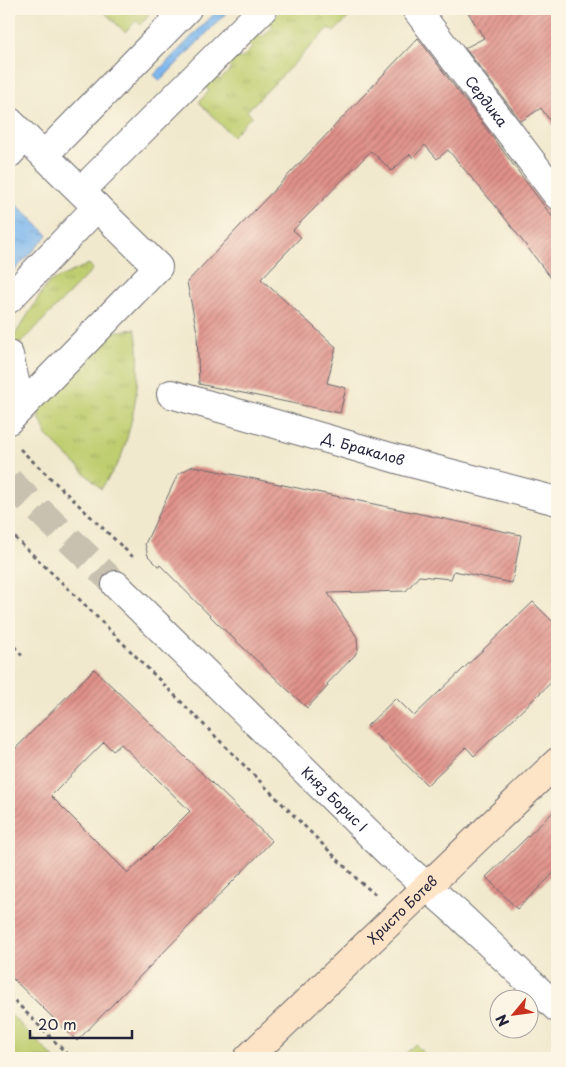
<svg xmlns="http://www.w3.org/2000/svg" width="566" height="1067" viewBox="0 0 566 1067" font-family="'Playpen Sans',sans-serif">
  <defs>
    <pattern id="grass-tufts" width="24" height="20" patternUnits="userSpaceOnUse" patternTransform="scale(1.25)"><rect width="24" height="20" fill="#bfce70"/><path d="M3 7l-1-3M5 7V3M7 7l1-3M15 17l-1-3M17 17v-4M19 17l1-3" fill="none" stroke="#a4b162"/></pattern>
    <pattern id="water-ripples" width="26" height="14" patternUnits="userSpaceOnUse" patternTransform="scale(1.25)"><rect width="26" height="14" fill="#7db7ee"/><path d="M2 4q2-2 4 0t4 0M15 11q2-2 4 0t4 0" fill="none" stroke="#6694c2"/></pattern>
    <pattern id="building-hatch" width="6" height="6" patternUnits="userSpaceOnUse" patternTransform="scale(1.25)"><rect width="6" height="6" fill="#e09189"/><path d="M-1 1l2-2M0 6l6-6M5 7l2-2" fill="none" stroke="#b57671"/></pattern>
  </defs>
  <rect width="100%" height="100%" fill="#fcf5e5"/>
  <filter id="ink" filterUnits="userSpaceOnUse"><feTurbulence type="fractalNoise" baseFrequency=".02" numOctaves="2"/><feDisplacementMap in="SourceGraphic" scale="10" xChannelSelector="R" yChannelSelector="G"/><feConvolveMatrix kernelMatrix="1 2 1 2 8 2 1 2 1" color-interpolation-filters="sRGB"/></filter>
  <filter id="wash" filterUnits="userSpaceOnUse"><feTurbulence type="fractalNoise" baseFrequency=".0096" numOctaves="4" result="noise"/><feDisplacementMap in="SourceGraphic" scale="20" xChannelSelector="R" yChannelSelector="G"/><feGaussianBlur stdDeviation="1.12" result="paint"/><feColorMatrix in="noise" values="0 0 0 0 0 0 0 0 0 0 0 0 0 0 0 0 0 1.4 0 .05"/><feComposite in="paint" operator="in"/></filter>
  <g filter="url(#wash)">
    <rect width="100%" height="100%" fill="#f1e9cd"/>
    <g fill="url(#grass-tufts)" stroke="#707856">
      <path d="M 101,9 L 148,9 L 145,11 L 149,16 L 140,25 L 136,21 L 125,32 Z"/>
      <path d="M 282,9 L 286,13 L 291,9 L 348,9 L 353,13 L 334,32 L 329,28 L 247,111 L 252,116 L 232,136 L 199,102 L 209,91 L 205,87 L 215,76 L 220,80 L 231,69 L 227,65 L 236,55 L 241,59 L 252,48 L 247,43 L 257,33 L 263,37 L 273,26 L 269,22 Z"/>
      <path d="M 89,264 L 93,269 L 14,350 L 11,341 L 49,282 Z"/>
      <path d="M 135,329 C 144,366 134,421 121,457 C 116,468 107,479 101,489 L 47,436 L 36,409 L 112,332 Z"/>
    </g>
    <g fill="#bfce70" stroke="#707856">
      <path d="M 9,1013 L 54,1058 L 9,1058 Z"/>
      <path d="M 415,1044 L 429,1058 L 401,1058 Z"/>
    </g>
    <g fill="url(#water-ripples)" stroke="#506c94">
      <path d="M 219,9 L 230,9 L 160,81 L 154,75 Z"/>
      <path d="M 9,197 L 48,235 L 9,276 Z"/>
    </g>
    <g id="blocks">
      <g fill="url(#building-hatch)" fill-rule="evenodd">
        <path d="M 466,9 L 557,9 L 557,131 L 541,108 L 521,121 L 465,48 L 484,38 Z"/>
        <path d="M 418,38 L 557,223 L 557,286 L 498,209 L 448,150 L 437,159 L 425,145 L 413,158 L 410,154 L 392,171 L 371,151 L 293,230 L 301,237 L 261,279 L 336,347 L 327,383 L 346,388 L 340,413 L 199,384 L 197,332 L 187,282 Z"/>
        <path d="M 193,466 L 521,535 L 512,583 L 454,571 L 451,579 L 419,576 L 406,591 L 328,593 L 357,637 L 358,650 L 354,656 L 327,684 L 328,686 L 307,708 L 216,622 L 160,565 L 158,566 L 148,556 L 145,544 L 178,474 Z"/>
        <path d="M 533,602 L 557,626 L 557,677 L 474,756 L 466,747 L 427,785 L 367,726 L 396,698 L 414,716 Z"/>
        <path d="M 94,669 L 272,841 L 77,1041 L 9,975 L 9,755 ZM 104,742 L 113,751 L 121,744 L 190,811 L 128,873 L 51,796 Z"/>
        <path d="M 557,808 L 557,870 L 517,909 L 486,877 Z"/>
      </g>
    </g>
  </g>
  <g filter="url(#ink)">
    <use href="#blocks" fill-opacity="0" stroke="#6a686e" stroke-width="1"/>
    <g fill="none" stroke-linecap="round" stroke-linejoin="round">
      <path stroke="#c8c1b0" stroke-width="28" stroke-dasharray="28 14" stroke-linecap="butt" d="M 9,481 L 116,585"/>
      <defs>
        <g id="pedestrian">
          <path id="s1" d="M 416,9 L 557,195"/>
          <path d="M 9,121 L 158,267 L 9,420"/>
          <path d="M 9,154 L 25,137"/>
          <path d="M 44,155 L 187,9"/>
          <path d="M 81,191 L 263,9"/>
          <path d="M 9,299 L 97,207"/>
          <path d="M 9,355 L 21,407"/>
        </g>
        <g id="minor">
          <path id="s2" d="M 171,394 L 411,463 L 557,501"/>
        </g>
        <g id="tertiary">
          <path id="s3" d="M 116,585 L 389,853 L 459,915 L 557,1008"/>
        </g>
        <g id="secondary">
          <path id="s4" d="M 248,1058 L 557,762"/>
        </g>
      </defs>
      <use href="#pedestrian" stroke="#6a686e" stroke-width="30"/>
      <use href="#minor" stroke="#6a686e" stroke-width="30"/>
      <use href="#tertiary" stroke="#6a686e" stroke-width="30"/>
      <use href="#secondary" stroke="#6a686e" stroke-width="30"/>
      <g stroke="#6a686e" stroke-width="3" stroke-dasharray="4 4" stroke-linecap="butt">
        <path d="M 20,449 L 133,557"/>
        <path d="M 9,532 L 80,600 L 359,881 L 375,894"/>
        <path d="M 9,640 L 23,657"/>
        <path d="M 9,995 L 71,1058"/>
      </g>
      <use href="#pedestrian" stroke="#fff" stroke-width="28"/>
      <use href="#minor" stroke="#fff" stroke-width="28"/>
      <use href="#tertiary" stroke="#fff" stroke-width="28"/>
      <use href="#secondary" stroke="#fee4c6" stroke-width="28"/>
    </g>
  </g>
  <g text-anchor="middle" stroke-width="5" stroke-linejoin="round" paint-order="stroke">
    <g font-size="14" fill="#22223b" stroke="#fcf5e5">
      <text dy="5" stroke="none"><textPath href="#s1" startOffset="116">Сердика</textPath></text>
      <text dy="5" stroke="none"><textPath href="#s2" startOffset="200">Д. Бракалов</textPath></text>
      <text dy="5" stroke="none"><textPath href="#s3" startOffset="306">Княз Борис I</textPath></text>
      <text dy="5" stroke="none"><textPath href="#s4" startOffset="214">Христо Ботев</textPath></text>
    </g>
  </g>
  <rect width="566" height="1067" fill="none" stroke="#fcf5e5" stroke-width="30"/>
  <g transform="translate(514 1014) rotate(241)"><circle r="24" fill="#fcf5e5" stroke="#a5a1a1"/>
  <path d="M0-4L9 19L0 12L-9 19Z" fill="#c8321e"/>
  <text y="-8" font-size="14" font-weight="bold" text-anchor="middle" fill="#22223b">N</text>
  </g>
  <path d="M30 1030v8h102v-8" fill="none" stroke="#22223b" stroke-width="2.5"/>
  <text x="38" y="1030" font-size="15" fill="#22223b" stroke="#fcf5e5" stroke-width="4" paint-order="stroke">20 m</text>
</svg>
